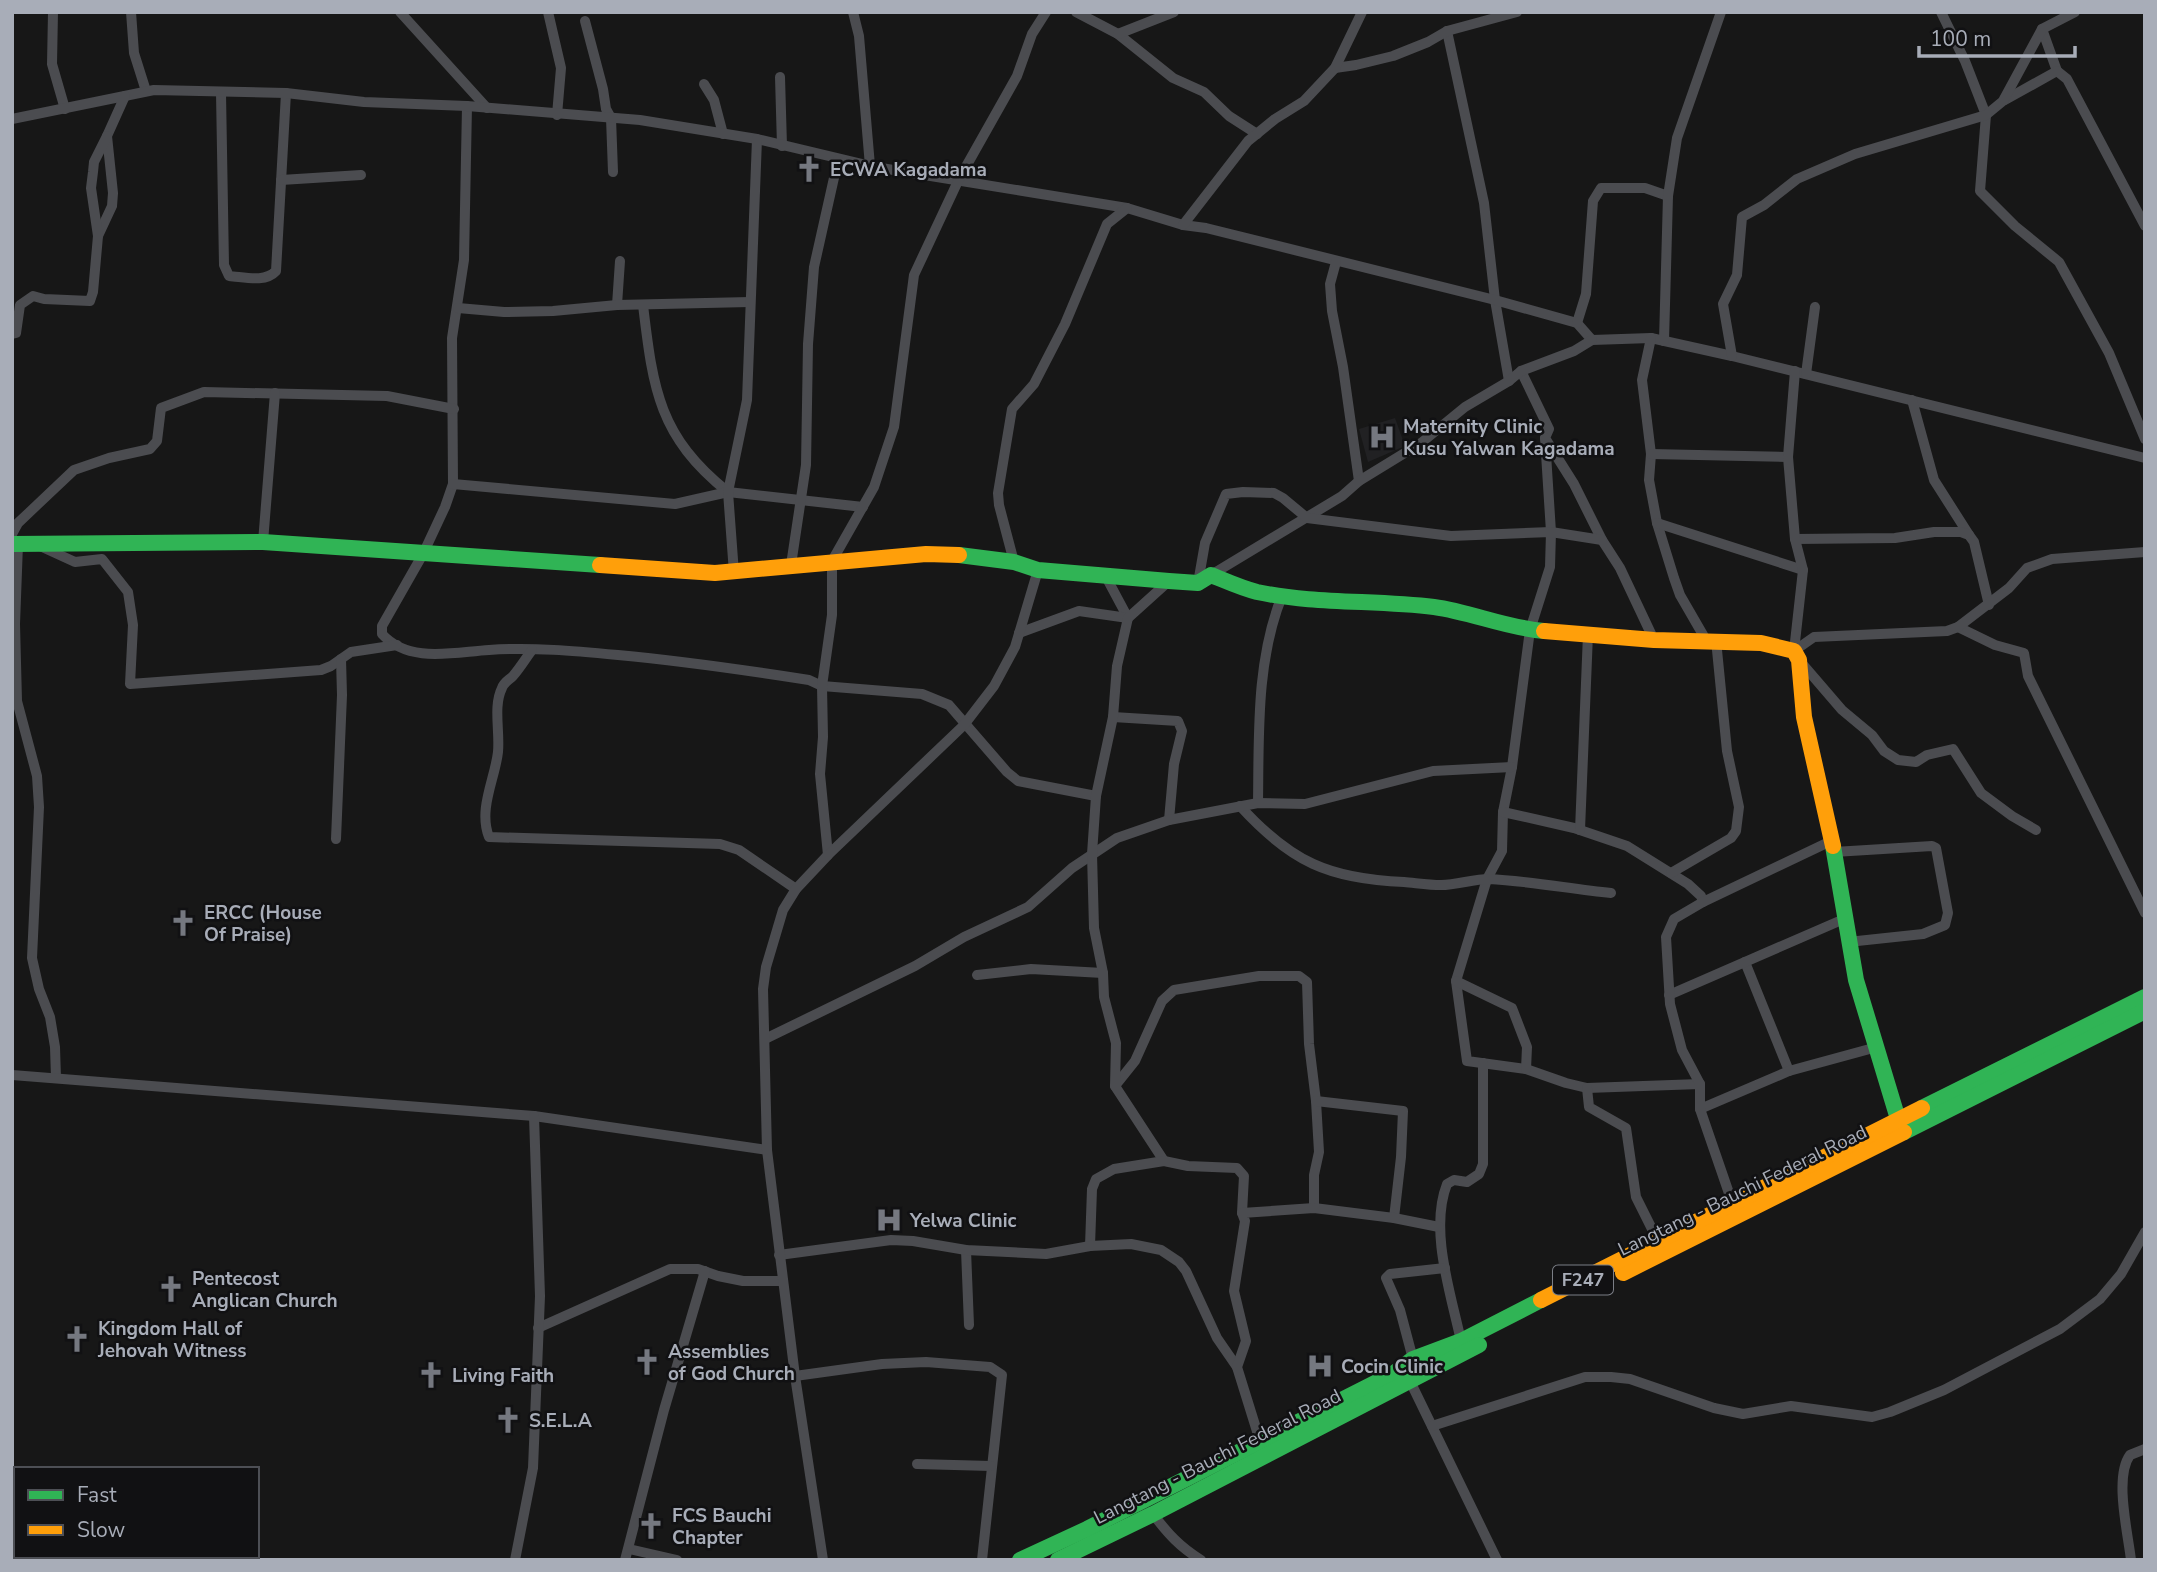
<svg xmlns="http://www.w3.org/2000/svg" width="2157" height="1572" viewBox="0 0 2157 1572" font-family="'Nunito Sans',sans-serif">
  <rect width="100%" height="100%" fill="#171717"/>
  <path fill="#212123" d="M 1395,418 L 1405,446 L 1368,462 L 1359,429 Z"/>
  <g fill="none" stroke-linecap="round" stroke-linejoin="round">
    <g stroke="#4b4c50" stroke-width="10">
      <path d="M 53,12 L 52,64 L 65,109"/>
      <path d="M 131,12 L 134,53 L 146,91"/>
      <path d="M 400,12 L 487,108"/>
      <path d="M 548,12 L 561,68 L 557,115"/>
      <path d="M 853,12 L 859,36 L 870,166"/>
      <path d="M 1076,12 L 1118,34 L 1173,78 L 1204,92 L 1229,116 L 1257,134"/>
      <path d="M 1941,12 L 1965,61 L 1986,115 L 1980,191 L 2015,226 L 2059,262 L 2109,353 L 2145,439"/>
      <path d="M 585,21 L 603,89 L 606,109 L 611,118 L 613,172"/>
      <path d="M 2042,29 L 2057,71"/>
      <path d="M 1447,31 L 1484,203 L 1495,300 L 1509,381"/>
      <path d="M 1118,34 L 1174,12"/>
      <path d="M 1335,68 L 1356,65 L 1393,56 L 1428,42 L 1447,31 L 1517,12"/>
      <path d="M 780,77 L 782,146"/>
      <path d="M 704,84 L 714,100 L 723,134"/>
      <path d="M 221,93 L 224,265 L 229,276 C 244,277 265,283 276,271 L 286,93"/>
      <path d="M 2005,100 L 2057,71 L 2067,79 L 2145,226"/>
      <path d="M 467,106 L 464,260 L 452,338 L 453,484 L 445,507 L 423,554 L 382,626 L 382,634 C 409,664 454,652 489,650 C 532,647 575,651 618,655 C 682,661 745,670 809,680 L 822,686 L 922,694 L 949,705 L 1007,772 L 1018,781 L 1096,796"/>
      <path d="M 12,119 L 154,90 L 286,93 L 364,102 L 467,106 L 640,120 L 757,139 L 875,167 L 1127,208 L 1183,225 L 1206,228 L 1495,300 L 1577,323 L 1592,340 L 1651,338 L 1732,356 L 2145,458"/>
      <path d="M 281,180 L 361,175"/>
      <path d="M 1183,225 L 1248,141 L 1275,119 L 1304,101 L 1335,68 L 1362,12"/>
      <path d="M 98,236 L 112,206 L 113,193 L 107,136 L 125,96"/>
      <path d="M 1336,262 L 1330,284 L 1332,311 L 1343,367 L 1359,481"/>
      <path d="M 617,305 L 620,261"/>
      <path d="M 643,305 C 653,388 658,436 728,492"/>
      <path d="M 458,308 L 504,312 L 553,311 L 617,305 L 750,302"/>
      <path d="M 1577,323 L 1586,294 L 1593,201 L 1601,188 L 1645,188 L 1668,196"/>
      <path d="M 12,334 L 16,333 L 20,305 L 33,296 L 44,299 L 90,301 L 93,292 L 98,236 L 91,188 L 93,172 L 94,162 L 107,136"/>
      <path d="M 1651,338 L 1642,380 L 1651,454 L 1649,480 L 1657,523 L 1674,578 L 1680,595 L 1706,640"/>
      <path d="M 1664,341 L 1668,196 L 1677,138 L 1721,12"/>
      <path d="M 1732,356 L 1723,304 L 1737,275 L 1742,217 L 1764,205 L 1797,179 L 1855,154 L 1986,115 L 2003,101 L 2042,29 L 2075,12"/>
      <path d="M 1521,371 L 1549,429 L 1545,438 L 1574,484 L 1602,540 L 1620,568 L 1654,640"/>
      <path d="M 1806,374 L 1815,307"/>
      <path d="M 1912,400 L 1934,480 L 1969,535"/>
      <path d="M 1545,438 L 1551,532 L 1550,567 L 1530,630 L 1512,767 L 1503,812 L 1502,851 L 1487,879 L 1456,981 L 1467,1061 L 1526,1069 L 1566,1083 L 1587,1088 L 1700,1084"/>
      <path d="M 1651,454 L 1788,457"/>
      <path d="M 453,484 L 675,504 L 728,492 L 863,507"/>
      <path d="M 1657,523 L 1803,570"/>
      <path d="M 12,534 L 18,523 L 74,470 L 109,458 L 150,449 L 157,441 L 161,408 L 204,392 L 387,396 L 454,409"/>
      <path d="M 1795,539 L 1895,538 L 1934,532 L 1961,532 L 1969,535 L 1974,542 L 1989,605"/>
      <path d="M 263,542 L 275,393"/>
      <path d="M 18,544 L 15,624 L 17,701 L 37,776 L 39,807 L 32,958 L 39,989 L 50,1017 L 55,1047 L 56,1078"/>
      <path d="M 40,546 L 75,562 L 102,559 L 128,592 L 133,625 L 130,684 L 321,670 L 331,666 L 351,652 L 397,645"/>
      <path d="M 1014,562 L 999,505 L 998,493 L 1012,409 L 1034,384 L 1065,324 L 1107,224 L 1127,208"/>
      <path d="M 791,565 L 806,465 L 808,344 L 814,267 L 838,160"/>
      <path d="M 734,573 L 728,492 L 747,400 L 757,139"/>
      <path d="M 1105,575 L 1128,618"/>
      <path d="M 1211,575 L 1342,496 L 1359,481 L 1421,443 L 1465,407 L 1509,381 L 1521,371 L 1574,351 L 1592,340"/>
      <path d="M 1198,583 L 1205,543 L 1226,494 L 1243,492 L 1274,493 L 1283,498 L 1307,518 L 1451,536 L 1551,532 L 1602,540"/>
      <path d="M 1958,627 L 1995,645 L 2024,653 L 2028,676 L 2145,913"/>
      <path d="M 1019,633 L 1079,611 L 1128,618"/>
      <path d="M 532,650 C 526,658 520,668 513,676 C 509,680 504,682 502,688 C 493,706 500,731 498,752 C 495,779 478,809 489,837 L 720,844 L 739,850 L 796,889"/>
      <path d="M 1794,651 L 1814,637 L 1947,631 L 1958,627 L 2009,588 L 2027,568 L 2052,559 L 2145,552"/>
      <path d="M 1794,651 L 1803,570 L 1795,539 L 1788,457 L 1795,371"/>
      <path d="M 1799,660 L 1842,710 L 1872,735 L 1884,751 L 1898,760 L 1916,762 L 1927,755 L 1953,749 L 1981,793 L 2012,816 L 2036,830"/>
      <path d="M 1113,717 L 1178,721 L 1182,731 L 1174,764 L 1169,820"/>
      <path d="M 1258,803 C 1259,735 1256,660 1282,596"/>
      <path d="M 1240,806 C 1291,862 1329,879 1404,882 C 1416,883 1429,885 1441,885 C 1457,885 1473,879 1489,879 C 1529,881 1571,889 1611,893"/>
      <path d="M 1503,812 L 1574,828 L 1627,846 L 1688,884 L 1701,896 L 1703,902"/>
      <path d="M 1580,830 L 1588,634"/>
      <path d="M 336,839 L 342,695 L 341,659"/>
      <path d="M 1834,852 L 1932,846 L 1936,848 L 1948,913 L 1945,925 L 1923,934 L 1848,942"/>
      <path d="M 828,855 L 820,774 L 823,737 L 822,686 L 832,615 L 832,561 L 874,487 L 894,427 L 914,275 L 959,179 L 1017,76 L 1032,34 L 1046,12"/>
      <path d="M 1671,873 L 1731,838 L 1736,831 L 1739,807 L 1727,751 L 1716,640"/>
      <path d="M 1745,962 L 1789,1071"/>
      <path d="M 977,975 L 1031,969 L 1103,973"/>
      <path d="M 1456,981 L 1512,1008 L 1527,1047 L 1526,1069"/>
      <path d="M 1669,995 L 1844,919"/>
      <path d="M 765,1039 L 915,966 L 964,937 L 1028,907 L 1072,868 L 1117,838 L 1169,820 L 1258,803 L 1305,804 L 1433,771 L 1512,767"/>
      <path d="M 12,1075 L 534,1116 L 767,1150"/>
      <path d="M 1115,1086 L 1135,1061 L 1162,1001 L 1174,990 L 1259,976 L 1299,976 L 1307,982 L 1309,1044 L 1316,1101 L 1319,1152 L 1314,1175 L 1314,1208"/>
      <path d="M 1587,1088 L 1589,1107 L 1626,1128 L 1636,1197 L 1658,1241"/>
      <path d="M 1316,1101 L 1403,1111 L 1401,1157 L 1394,1218"/>
      <path d="M 1700,1109 L 1789,1071 L 1877,1047"/>
      <path d="M 1164,1161 L 1115,1086 L 1116,1043 L 1104,997 L 1103,973 L 1094,928 L 1092,854 L 1096,796 L 1113,717 L 1117,666 L 1128,618 L 1169,581"/>
      <path d="M 1732,1202 L 1700,1109 L 1700,1084 L 1682,1050 L 1670,1004 L 1666,937 L 1674,919 L 1703,902 L 1831,841"/>
      <path d="M 1090,1246 L 1092,1189 L 1096,1179 L 1114,1169 L 1164,1161 L 1188,1166 L 1237,1168 L 1244,1176 L 1242,1213"/>
      <path d="M 966,1250 L 969,1325"/>
      <path d="M 779,1255 L 891,1240 L 913,1241 L 966,1250 L 1046,1254 L 1090,1246 L 1131,1244 L 1161,1250 L 1179,1262 L 1186,1271 L 1217,1338 L 1237,1367"/>
      <path d="M 538,1328 L 670,1269 L 698,1269 L 718,1276 L 743,1281 L 783,1281"/>
      <path d="M 1461,1341 C 1451,1294 1429,1230 1447,1184 L 1454,1180 L 1467,1182 L 1479,1174 L 1483,1164 L 1483,1063"/>
      <path d="M 1413,1359 L 1400,1310 L 1386,1278 L 1390,1274 L 1445,1268"/>
      <path d="M 795,1376 L 882,1364 L 926,1362 L 990,1367 L 1002,1375 L 982,1560"/>
      <path d="M 1409,1379 L 1497,1560"/>
      <path d="M 1432,1426 L 1585,1377 L 1611,1377 L 1630,1379 L 1714,1408 L 1743,1414 L 1791,1406 L 1872,1417 L 1890,1412 L 1944,1390 L 2060,1329 L 2100,1299 L 2121,1274 L 2145,1232"/>
      <path d="M 1260,1441 L 1237,1367 L 1246,1341 L 1234,1291 L 1245,1221 L 1242,1213 L 1314,1208 L 1394,1218 L 1439,1227"/>
      <path d="M 917,1464 L 991,1466"/>
      <path d="M 1153,1514 C 1168,1534 1180,1547 1201,1560"/>
      <path d="M 629,1549 L 677,1560"/>
      <path d="M 515,1560 L 533,1468 L 540,1296 L 534,1116"/>
      <path d="M 625,1560 L 664,1410 L 705,1271"/>
      <path d="M 823,1560 L 795,1376 L 767,1150 L 763,989 L 766,967 L 783,910 L 796,889 L 828,855 L 964,725 L 994,686 L 1015,647 L 1038,570"/>
      <path d="M 2131,1560 C 2128,1533 2114,1477 2130,1455 L 2145,1449"/>
    </g>
    <g stroke="#30b455" stroke-width="16">
      <path d="M 12,544 L 263,542 L 600,565"/>
      <path d="M 959,555 L 1014,562 L 1038,570 L 1169,581 L 1198,583 L 1211,575 C 1226,581 1241,588 1257,592 C 1314,604 1375,600 1434,607 C 1471,612 1506,628 1544,631"/>
      <path d="M 1833,846 L 1856,980 L 1898,1119"/>
      <path d="M 1922,1108 L 2145,997"/>
      <path d="M 1904,1132 L 2145,1011"/>
      <path d="M 1020,1560 L 1087,1529 L 1393,1374 L 1413,1359 L 1461,1341 L 1541,1300"/>
      <path d="M 1058,1560 L 1153,1514 L 1479,1345"/>
    </g>
    <g stroke="#ff9f0a" stroke-width="16">
      <path d="M 600,565 L 715,573 L 926,554 L 959,555"/>
      <path d="M 1544,631 L 1654,640 L 1761,643 L 1794,651 L 1799,660 L 1804,717 L 1833,846"/>
      <path d="M 1623,1273 L 1904,1132"/>
      <path d="M 1541,1300 L 1922,1108"/>
    </g>
  </g>
  <defs>
    <symbol id="church-bare" viewBox="-9 -9 18 18"><path d="M-1.2-6h2.4v3.5h3.3v2.4h-3.3V6h-2.4V-.1h-3.3v-2.4h3.3Z" fill="#757880" stroke="#111113" stroke-width="2.5" paint-order="stroke"/></symbol>
    <symbol id="hospital-bare" viewBox="-9 -9 18 18"><path d="M-5-5h3v3.5h4V-5h3V5h-3V1.5h-4V5h-3Z" fill="#757880" stroke="#111113" stroke-width="2.5" paint-order="stroke"/></symbol>
  </defs>
  <g fill-rule="evenodd">
    <use href="#church-bare" x="790" y="150" width="38" height="38"/>
    <use href="#hospital-bare" x="1363" y="418" width="38" height="38"/>
    <use href="#church-bare" x="164" y="904" width="38" height="38"/>
    <use href="#hospital-bare" x="870" y="1201" width="38" height="38"/>
    <use href="#church-bare" x="152" y="1270" width="38" height="38"/>
    <use href="#church-bare" x="58" y="1320" width="38" height="38"/>
    <use href="#church-bare" x="628" y="1343" width="38" height="38"/>
    <use href="#hospital-bare" x="1301" y="1347" width="38" height="38"/>
    <use href="#church-bare" x="412" y="1356" width="38" height="38"/>
    <use href="#church-bare" x="489" y="1401" width="38" height="38"/>
    <use href="#church-bare" x="632" y="1507" width="38" height="38"/>
  </g>
  <g text-anchor="middle" stroke-width="5" stroke-linejoin="round" paint-order="stroke">
    <rect fill="#111113" stroke="#7b7e86" stroke-width="2" x="1553" y="1265.5" width="60" height="29" rx="5"/>
    <g font-size="18" font-weight="bold" fill="#a8adb8">
      <text x="1583" y="1286">F247</text>
    </g>
    <g font-size="19" font-weight="bold" fill="#a8adb8" stroke="#111113" text-anchor="start">
      <text x="830" y="176">ECWA Kagadama</text>
      <text x="1403" y="433">Maternity Clinic<tspan x="1403" dy="22">Kusu Yalwan Kagadama</tspan></text>
      <text x="204" y="919">ERCC (House<tspan x="204" dy="22">Of Praise)</tspan></text>
      <text x="910" y="1227">Yelwa Clinic</text>
      <text x="192" y="1285">Pentecost<tspan x="192" dy="22">Anglican Church</tspan></text>
      <text x="98" y="1335">Kingdom Hall of<tspan x="98" dy="22">Jehovah Witness</tspan></text>
      <text x="668" y="1358">Assemblies<tspan x="668" dy="22">of God Church</tspan></text>
      <text x="1341" y="1373">Cocin Clinic</text>
      <text x="452" y="1382">Living Faith</text>
      <text x="529" y="1427">S.E.L.A</text>
      <text x="672" y="1522">FCS Bauchi<tspan x="672" dy="22">Chapter</tspan></text>
    </g>
    <g font-size="19" fill="#a8adb8" stroke="#111113">
      <text transform="translate(1742 1190) rotate(-26)" y="7">Langtang - Bauchi Federal Road</text>
      <text transform="translate(1217 1456) rotate(-27)" y="7">Langtang - Bauchi Federal Road</text>
    </g>
  </g>
  <rect width="2157" height="1572" fill="none" stroke="#a8adb8" stroke-width="28"/>
  <rect x="14" y="1467" width="245" height="91" fill="#111113" stroke="#4d4f55" stroke-width="2"/>
  <rect x="28" y="1490" width="35" height="10" fill="#30b455" stroke="#4d4f55" stroke-width="2"/>
  <text x="77" y="1502" font-size="21" fill="#a8adb8">Fast</text>
  <rect x="28" y="1525" width="35" height="10" fill="#ff9f0a" stroke="#4d4f55" stroke-width="2"/>
  <text x="77" y="1537" font-size="21" fill="#a8adb8">Slow</text>
  <path d="M1919 46v10h156v-10" fill="none" stroke="#a8adb8" stroke-width="3.5"/>
  <text x="1930" y="46" font-size="21" fill="#a8adb8" stroke="#111113" stroke-width="5" paint-order="stroke">100 m</text>
</svg>
